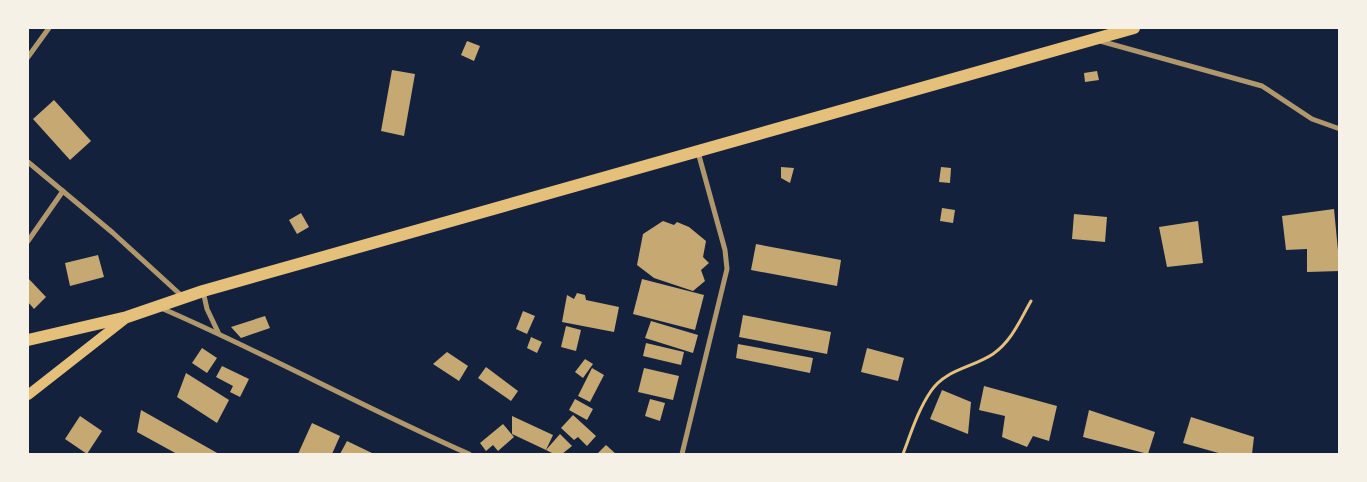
<svg xmlns="http://www.w3.org/2000/svg" width="1367" height="482" viewBox="0 0 1367 482" font-family="Lato,sans-serif">
  <rect width="100%" height="100%" fill="#14213d"/>
  <g fill="#c6a872">
    <path d="M 467,41 L 480,46 L 474,61 L 461,55 Z"/>
    <path d="M 392,70 L 415,74 L 404,136 L 381,131 Z"/>
    <path d="M 1097,71 L 1099,80 L 1085,82 L 1084,73 Z"/>
    <path d="M 54,100 L 91,141 L 70,160 L 33,119 Z"/>
    <path d="M 781,167 L 794,168 L 790,183 L 781,178 Z"/>
    <path d="M 941,167 L 951,168 L 950,183 L 939,182 Z"/>
    <path d="M 942,208 L 955,210 L 953,223 L 940,221 Z"/>
    <path d="M 1334,209 L 1340,271 L 1307,272 L 1307,249 L 1286,250 L 1282,216 Z"/>
    <path d="M 301,213 L 309,227 L 297,234 L 289,220 Z"/>
    <path d="M 1074,214 L 1107,217 L 1105,242 L 1072,239 Z"/>
    <path d="M 663,221 L 674,225 L 677,222 L 689,227 L 706,241 L 703,257 L 709,263 L 701,270 L 705,281 L 693,291 L 654,278 L 637,265 L 643,234 Z"/>
    <path d="M 1198,221 L 1203,263 L 1167,267 L 1159,227 Z"/>
    <path d="M 756,244 L 841,260 L 837,286 L 751,270 Z"/>
    <path d="M 98,255 L 104,277 L 70,286 L 65,263 Z"/>
    <path d="M 28,278 L 46,297 L 34,309 L 28,302 Z"/>
    <path d="M 642,279 L 704,295 L 695,330 L 633,314 Z"/>
    <path d="M 577,293 L 585,295 L 586,300 L 619,307 L 614,332 L 562,322 L 567,295 L 574,299 Z"/>
    <path d="M 523,311 L 535,316 L 527,334 L 516,329 Z"/>
    <path d="M 743,315 L 831,332 L 827,354 L 739,337 Z"/>
    <path d="M 265,316 L 270,328 L 241,338 L 231,327 Z"/>
    <path d="M 651,321 L 698,335 L 693,353 L 645,338 Z"/>
    <path d="M 566,326 L 581,330 L 576,351 L 561,347 Z"/>
    <path d="M 531,337 L 542,342 L 537,353 L 527,348 Z"/>
    <path d="M 646,343 L 684,352 L 681,365 L 643,356 Z"/>
    <path d="M 738,344 L 813,358 L 810,373 L 736,358 Z"/>
    <path d="M 202,348 L 217,358 L 207,373 L 192,363 Z"/>
    <path d="M 867,348 L 904,358 L 898,381 L 861,372 Z"/>
    <path d="M 447,352 L 468,366 L 459,381 L 433,364 Z"/>
    <path d="M 585,359 L 593,364 L 583,378 L 575,372 Z"/>
    <path d="M 222,366 L 249,379 L 240,397 L 230,392 L 233,386 L 216,377 Z"/>
    <path d="M 486,367 L 518,391 L 511,401 L 478,378 Z"/>
    <path d="M 592,368 L 604,375 L 590,402 L 578,396 Z"/>
    <path d="M 644,368 L 679,376 L 673,400 L 638,392 Z"/>
    <path d="M 186,373 L 229,400 L 217,423 L 177,397 Z"/>
    <path d="M 984,386 L 1057,406 L 1049,441 L 1033,436 L 1027,447 L 1002,437 L 1005,416 L 979,410 Z"/>
    <path d="M 942,390 L 971,402 L 968,434 L 930,419 Z"/>
    <path d="M 575,399 L 593,409 L 587,420 L 569,410 Z"/>
    <path d="M 650,399 L 665,403 L 660,421 L 645,416 Z"/>
    <path d="M 141,410 L 219,454 L 177,454 L 137,432 Z"/>
    <path d="M 1089,410 L 1155,432 L 1148,454 L 1083,437 Z"/>
    <path d="M 573,415 L 596,436 L 587,446 L 578,437 L 574,440 L 561,428 Z"/>
    <path d="M 80,416 L 102,431 L 87,454 L 65,439 Z"/>
    <path d="M 512,416 L 553,435 L 546,450 L 512,434 Z"/>
    <path d="M 1191,417 L 1254,437 L 1252,454 L 1222,454 L 1183,443 Z"/>
    <path d="M 312,423 L 340,436 L 332,454 L 298,454 Z"/>
    <path d="M 503,424 L 514,437 L 498,451 L 493,445 L 486,451 L 480,443 Z"/>
    <path d="M 560,434 L 572,446 L 562,454 L 554,454 L 546,450 Z"/>
    <path d="M 347,441 L 374,454 L 340,454 Z"/>
    <path d="M 606,445 L 616,454 L 597,454 Z"/>
  </g>
  <g fill="none" stroke-linecap="round" stroke-linejoin="round">
    <path stroke="#e5c07b" stroke-width="3" d="M 903,454 C 911,433 918,410 931,391 C 946,369 972,368 993,354 C 1012,341 1020,320 1031,301"/>
    <g stroke="#b1986c" stroke-width="5">
      <path d="M 1100,41 L 1262,86 L 1312,119 L 1340,129"/>
      <path d="M 28,57 L 49,28"/>
      <path d="M 28,162 L 113,233 L 183,297"/>
      <path d="M 28,241 L 63,191"/>
      <path d="M 203,291 L 207,309 L 218,332"/>
      <path d="M 161,308 C 265,353 365,408 469,454"/>
      <path d="M 682,454 L 727,269 L 725,250 L 698,152"/>
    </g>
    <path stroke="#e5c07b" stroke-width="10" d="M 28,395 L 125,319"/>
    <path stroke="#e5c07b" stroke-width="12" d="M 28,340 L 127,317 L 203,291 L 1134,28"/>
  </g>
  <rect width="1367" height="482" fill="none" stroke="#f6f1e7" stroke-width="58"/>
</svg>
